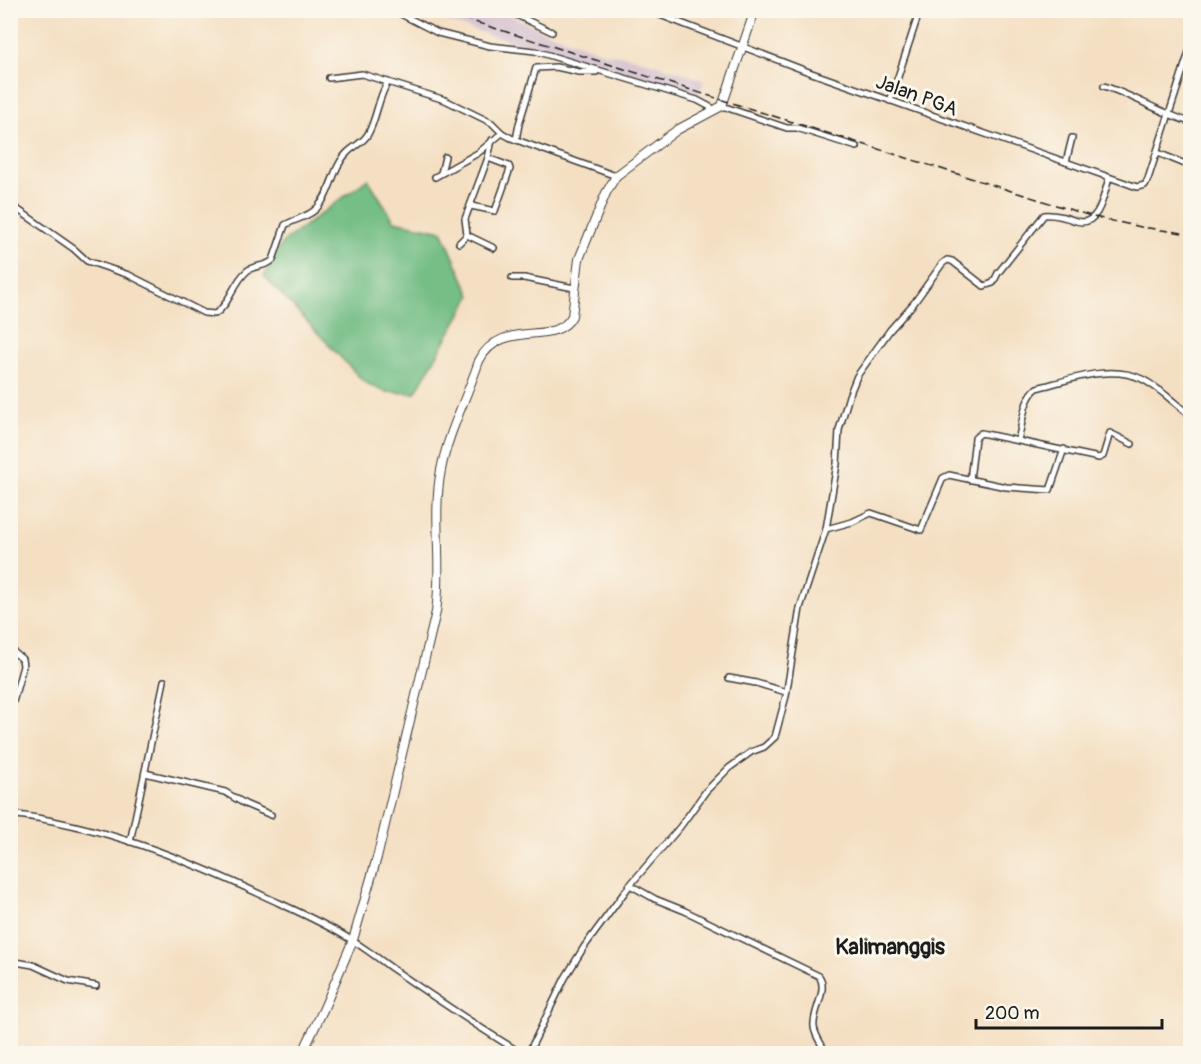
<svg xmlns="http://www.w3.org/2000/svg" width="1201" height="1064" viewBox="0 0 1201 1064" font-family="Pangolin,sans-serif">
  <rect width="100%" height="100%" fill="#fbf7ec"/>
  <filter id="ink" filterUnits="userSpaceOnUse"><feTurbulence type="fractalNoise" baseFrequency=".0167" numOctaves="2"/><feDisplacementMap in="SourceGraphic" scale="12" xChannelSelector="R" yChannelSelector="G"/><feConvolveMatrix kernelMatrix="1 2 1 2 8 2 1 2 1" color-interpolation-filters="sRGB"/></filter>
  <filter id="wash" filterUnits="userSpaceOnUse"><feTurbulence type="fractalNoise" baseFrequency=".008" numOctaves="4" result="noise"/><feDisplacementMap in="SourceGraphic" scale="24" xChannelSelector="R" yChannelSelector="G"/><feGaussianBlur stdDeviation="1.35" result="paint"/><feColorMatrix in="noise" values="0 0 0 0 0 0 0 0 0 0 0 0 0 0 0 0 0 1.4 0 .05"/><feComposite in="paint" operator="in"/></filter>
  <g filter="url(#wash)">
    <rect width="100%" height="100%" fill="#f4dfc2"/>
    <path fill="#d1bdcc" d="M 414,11 L 503,11 L 545,32 L 605,53 L 632,57 L 687,74 L 704,81 L 698,97 L 629,75 L 599,69 Z"/>
    <path fill="#74be86" stroke="#486d51" stroke-width="1.5" d="M 368,179 L 394,221 L 442,231 L 471,296 L 415,393 L 385,392 L 364,382 L 264,276 L 283,242 Z"/>
  </g>
  <g filter="url(#ink)">
    <g fill="none" stroke-linecap="round" stroke-linejoin="round">
      <defs>
        <g id="street">
          <path d="M 393,10 L 438,33 L 490,46 L 535,51 L 697,100 L 714,109"/>
          <path d="M 506,10 L 552,32"/>
          <path d="M 647,10 L 809,72 L 1137,187 L 1145,185 L 1148,179 L 1190,49"/>
          <path d="M 329,78 L 362,74 L 445,100 L 492,123 L 502,133 L 511,138 L 616,176"/>
          <path d="M 1104,86 C 1134,96 1161,113 1190,122"/>
          <path d="M 890,101 L 920,10"/>
          <path d="M 722,106 L 787,128 L 797,128 L 857,147"/>
          <path d="M 516,140 L 519,124 L 536,68 L 556,67 L 579,72 L 596,72"/>
          <path d="M 1158,153 L 1190,166"/>
          <path d="M 1066,162 L 1072,138"/>
          <path d="M 441,173 L 445,157"/>
          <path d="M 435,177 L 478,153 L 502,133"/>
          <path d="M 10,204 L 74,249 L 87,261 L 129,275 L 204,313 L 215,314 C 230,304 233,283 247,271 C 255,264 265,268 273,260 L 285,225 C 295,219 309,217 317,208 C 332,193 332,167 348,152 C 355,145 363,143 368,134 C 377,118 378,97 388,82"/>
          <path d="M 471,206 L 495,211 L 510,169 L 509,166 L 488,158"/>
          <path d="M 467,235 L 494,248"/>
          <path d="M 459,243 L 467,235 L 465,219 L 488,158 L 492,140"/>
          <path d="M 512,278 L 524,278 L 574,288"/>
          <path d="M 1018,440 C 1023,423 1023,399 1037,388 C 1069,380 1110,364 1142,379 C 1160,388 1174,403 1190,415"/>
          <path d="M 970,480 L 975,438 L 981,433 L 1099,458 L 1103,456 L 1110,433 L 1132,444"/>
          <path d="M 826,529 L 852,522 L 871,513 L 921,530 L 943,478 L 949,475 L 1006,487 L 1050,490 L 1064,449"/>
          <path d="M 10,649 L 22,659 L 23,666 L 10,713"/>
          <path d="M 729,678 L 756,683 L 786,692"/>
          <path d="M 145,773 L 225,792 L 245,804 L 271,815"/>
          <path d="M 10,814 C 100,825 183,858 264,896 C 294,910 325,923 353,941 C 366,949 378,958 390,967 C 434,997 477,1027 523,1054"/>
          <path d="M 130,842 L 164,681"/>
          <path d="M 630,885 L 655,899 L 685,911 L 819,976 C 829,990 812,1011 814,1027 C 815,1037 823,1045 826,1054"/>
          <path d="M 10,961 L 33,965 L 68,981 L 96,986"/>
          <path d="M 528,1054 L 565,978 L 584,947 L 630,885 L 680,827 L 706,791 L 729,768 L 751,752 L 764,747 L 775,737 L 786,696 L 800,608 L 826,529 L 837,464 L 839,430 L 849,396 L 857,376 L 890,330 L 914,303 L 942,264 L 947,260 L 952,261 L 984,286 L 993,283 L 998,273 L 1044,215 C 1055,214 1065,217 1076,221 C 1099,228 1104,194 1109,178"/>
        </g>
        <path id="secondary" d="M 302,1054 L 324,1008 L 353,940 L 378,854 L 436,612 C 443,565 432,516 441,470 C 448,433 467,397 479,361 C 501,317 556,348 572,316 L 579,259 L 606,193 L 616,176 L 677,130 L 722,106 L 755,10"/>
      </defs>
      <use href="#street" stroke="#3c3935" stroke-width="8"/>
      <use href="#secondary" stroke="#3c3935" stroke-width="10"/>
      <use href="#street" stroke="#fff" stroke-width="5"/>
      <use href="#secondary" stroke="#fff" stroke-width="8"/>
      <path stroke="#1c1c1c" stroke-width="1.5" stroke-dasharray="9 4.5" stroke-linecap="butt" d="M 437,10 L 1094,217 L 1141,227 L 1190,234"/>
    </g>
  </g>
  <g text-anchor="middle" stroke-width="6" stroke-linejoin="round" paint-order="stroke">
    <g font-size="20" fill="#1c1c1c" stroke="#fbf7ec">
      <text transform="translate(917 95) rotate(20)" y="7">Jalan PGA</text>
    </g>
    <g font-size="22" font-weight="bold" fill="#1c1c1c" stroke="#fbf7ec">
      <text x="890" y="954">Kalimanggis</text>
    </g>
  </g>
  <rect width="1201" height="1064" fill="none" stroke="#fbf7ec" stroke-width="36"/>
  <path d="M976 1019v9h186v-9" fill="none" stroke="#1c1c1c" stroke-width="3"/>
  <text x="985" y="1019" font-size="18" fill="#1c1c1c" stroke="#fbf7ec" stroke-width="4.5" paint-order="stroke">200 m</text>
</svg>
